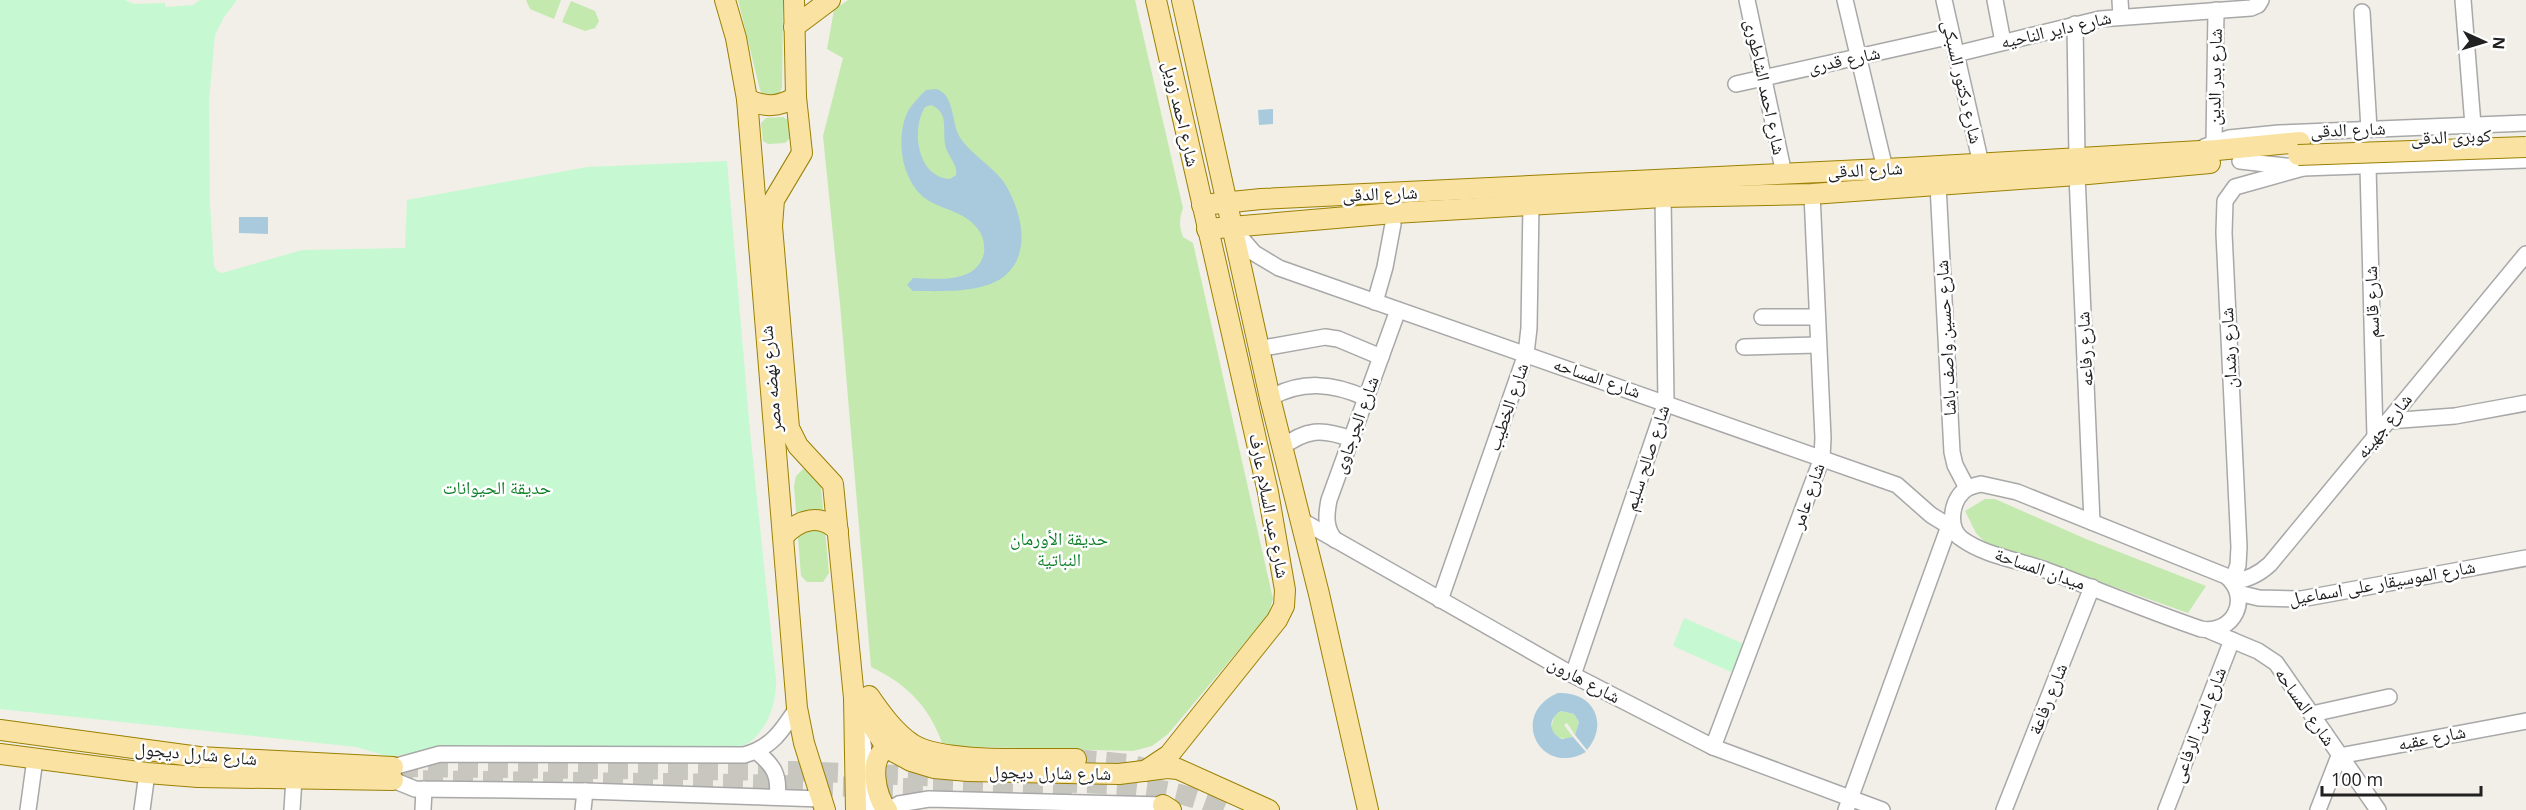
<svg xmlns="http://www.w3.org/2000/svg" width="2526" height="810" viewBox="0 0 2526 810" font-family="'Open Sans','Noto Naskh Arabic',sans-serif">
  <rect width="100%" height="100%" fill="#f1efe7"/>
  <g fill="#c3e9af">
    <path d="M 526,0 L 561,0 L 554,19 L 530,9 Z"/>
    <path d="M 738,0 L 783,0 L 782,88 L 778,96 L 763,96 L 760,90 Z"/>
    <path d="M 848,0 L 1135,0 L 1183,208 C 1179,219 1179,226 1183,237 L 1193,243 L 1273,599 L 1268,615 L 1168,734 L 1152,746 L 1133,751 L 943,746 C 930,707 907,684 871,667 L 840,304 L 823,136 L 843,58 L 827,49 L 834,10 Z"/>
    <path d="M 571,1 L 595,11 L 599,21 L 595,28 L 585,31 L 562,22 Z"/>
    <path d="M 783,117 L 788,120 L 790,138 L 785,143 L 768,144 L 763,141 L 761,123 L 766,118 Z"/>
    <path d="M 803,469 L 813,469 L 820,476 L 829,573 L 823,582 L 807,582 L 801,576 L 794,486 L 796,476 Z"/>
    <path d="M 1985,499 L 1995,499 L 2086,539 L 2206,586 L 2188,613 L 2081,575 L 1989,546 L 1976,533 L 1965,511 Z"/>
    <path d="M 1561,711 L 1574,714 L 1579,722 L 1575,735 L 1567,723 L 1564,725 L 1573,737 L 1566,739 L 1557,737 L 1551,729 L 1554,716 Z"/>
  </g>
  <g fill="#c6f9d2">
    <path d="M 0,0 L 125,0 L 134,4 L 165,3 L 165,7 L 193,5 L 200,0 L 237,0 L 224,17 L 215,35 L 209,100 L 210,205 L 214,266 L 217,271 L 222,273 L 302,250 L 405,248 L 407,200 L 587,167 L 727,161 L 750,431 L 776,680 C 777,708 762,745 732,749 L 490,745 L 450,746 L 390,757 L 356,747 L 0,709 Z"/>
    <path d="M 1684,618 L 1751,647 L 1740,676 L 1673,646 Z"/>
  </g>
  <g fill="#a9cadd" fill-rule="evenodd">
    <path d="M 936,89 C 956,95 950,123 961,139 C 972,155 991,165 1003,181 C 1023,211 1035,262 995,282 C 972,293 938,291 913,291 L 907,285 L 913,278 C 937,279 977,284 984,253 C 985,244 983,235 977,228 C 964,211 942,210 926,199 C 901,181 895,137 908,111 C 913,103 919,97 926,90 ZM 931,105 C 951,113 941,133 946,148 C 949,158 958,165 956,175 L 950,179 C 917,177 911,130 925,107 Z"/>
    <path d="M 1273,109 L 1273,124 L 1259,125 L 1258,110 Z"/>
    <path d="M 239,217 L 268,217 L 268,234 L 239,233 Z"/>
    <path d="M 1558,693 C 1592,691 1610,722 1587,750 L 1575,735 L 1579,722 L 1574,714 L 1561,711 C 1548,718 1548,733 1562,739 L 1573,737 L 1586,752 C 1540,778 1508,714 1558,693 Z"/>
  </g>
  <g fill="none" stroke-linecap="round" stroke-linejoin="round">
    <g stroke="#c7c6bf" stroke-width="20" stroke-dasharray="20 10" stroke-linecap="butt">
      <path d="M 1076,759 L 1130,764 L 1150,770"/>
      <path d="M 398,767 L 795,771 L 950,777"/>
      <path d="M 393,780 L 741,784 L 1072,792"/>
      <path d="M 1057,782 C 1117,785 1169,784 1225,810"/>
    </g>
    <defs>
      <g id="minor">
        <path d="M 1747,0 L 1784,174"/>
        <path d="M 1845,0 L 1885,169"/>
        <path d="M 1944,0 L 1981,164"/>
        <path d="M 1995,0 L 2003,42"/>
        <path d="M 2120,0 L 2121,16"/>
        <path d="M 2463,0 L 2473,125 C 2483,135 2484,146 2478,158"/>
        <path d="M 2362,12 L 2369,129"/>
        <path d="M 2075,24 L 2077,158"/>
        <path d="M 1956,54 L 2100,19 L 2251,8 L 2258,5 L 2261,0"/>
        <path d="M 1736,84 L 1952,36"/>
        <path d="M 2214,143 L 2216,10"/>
        <path d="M 2204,147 L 2229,138 L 2279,133 L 2526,123"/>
        <path d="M 2240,161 L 2303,168 L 2526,160"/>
        <path d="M 2368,167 L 2375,437"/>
        <path d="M 2303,168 L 2235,187 L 2225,201 L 2224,233 L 2239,547 L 2238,565 L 2232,582 C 2248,579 2258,575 2270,564 L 2526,254"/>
        <path d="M 2077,175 L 2092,522"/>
        <path d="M 1938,185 L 1952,452 L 1955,465 L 1967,488"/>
        <path d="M 1235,231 L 1254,253 L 1279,268 L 1897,485 L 1931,515 L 1949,526 L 1959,537"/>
        <path d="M 1375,302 L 1385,267 L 1393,224"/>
        <path d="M 1762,317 L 1817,317"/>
        <path d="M 1744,347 L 1818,345"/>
        <path d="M 1258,349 L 1325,337 L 1338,339 L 1381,357"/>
        <path d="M 1270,398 C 1302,380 1333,383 1366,398"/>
        <path d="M 2388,421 L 2455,416 L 2526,403"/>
        <path d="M 1281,448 C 1306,429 1322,428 1351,439"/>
        <path d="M 1981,484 L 2017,492 L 2226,576 C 2252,597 2234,635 2201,629 C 2148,611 2096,589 2043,569 C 2017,560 1984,555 1962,539 C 1946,527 1952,496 1968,488 C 1972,486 1977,485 1981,484 Z"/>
        <path d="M 1299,519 L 1573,675 L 1713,747 L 1882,810"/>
        <path d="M 1335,540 C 1325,528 1326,515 1329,500 L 1398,310"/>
        <path d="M 2238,593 L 2259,598 L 2301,599 L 2526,558"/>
        <path d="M 1440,600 L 1526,354 L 1529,328 L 1531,205"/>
        <path d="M 2210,631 L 2258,651 L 2276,663 L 2378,810"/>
        <path d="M 1573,675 L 1666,402 L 1663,197"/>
        <path d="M 2312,714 L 2389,697"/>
        <path d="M 862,732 L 869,810"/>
        <path d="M 1713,747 L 1822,458 L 1823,438 L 1812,194"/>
        <path d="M 757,752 C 773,765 780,775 777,797"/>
        <path d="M 393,767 L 440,754 L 744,755 C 771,748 782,731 797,708"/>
        <path d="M 393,780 L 415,789 L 585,791 L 822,799"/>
        <path d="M 28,810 L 35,759"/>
        <path d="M 142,810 L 147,773"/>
        <path d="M 292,810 L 294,778"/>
        <path d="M 423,810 L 424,789"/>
        <path d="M 583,810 L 585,791"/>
        <path d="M 888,810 L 899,804 L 929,799 L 1163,805"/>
        <path d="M 1846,810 L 1949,526"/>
        <path d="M 2004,810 L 2092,587"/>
        <path d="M 2166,810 L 2232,640"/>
        <path d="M 2318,810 L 2339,756 L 2526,721"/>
      </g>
      <g id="major">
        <path d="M 725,0 L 736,38 L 747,99 L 797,708 L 804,743 L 825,810"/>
        <path d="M 794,0 L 796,97 L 802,153 L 774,200 L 772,226 L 789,428 L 798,446 L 833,484 L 854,698 L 856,810"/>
        <path d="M 1182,0 L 1270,398 L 1319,594 L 1368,810"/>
        <path d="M 794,27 L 830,0"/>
        <path d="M 747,99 C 765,108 779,107 796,97"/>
        <path d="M 1202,205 L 1261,199 L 1905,168 L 2217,150 L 2300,142"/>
        <path d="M 1207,229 L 1394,213 L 1663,197 L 1812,194 L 2077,175 L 2210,163"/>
        <path d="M 784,536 C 799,519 821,513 838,531"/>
        <path d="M 869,696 C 880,712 894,732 912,744 C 944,764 1035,758 1076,759"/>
        <path d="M 854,698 L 887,748 L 911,761 L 934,768 L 968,771 L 1119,774 L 1167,768 L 1178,769 L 1269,810"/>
        <path d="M 0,730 L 199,757 L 393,767"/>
        <path d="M 887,748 C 868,758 875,796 887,810"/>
        <path d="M 0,754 L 147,773 L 198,777 L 393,780"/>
        <path d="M 1145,771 L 1169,755 L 1277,620 L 1284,606 L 1285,590 L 1268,492 L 1156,0"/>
        <path d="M 1163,805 L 1171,810"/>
      </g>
    </defs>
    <use href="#minor" stroke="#a8a8a8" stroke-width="18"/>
    <use href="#major" stroke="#9b8003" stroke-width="22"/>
    <use href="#minor" stroke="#fff" stroke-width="15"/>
    <use href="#major" stroke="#fae2a3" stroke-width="20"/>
    <defs>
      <path id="major-bridge" d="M 2298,155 L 2526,147"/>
    </defs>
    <use href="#major-bridge" stroke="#9b8003" stroke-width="22" stroke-linecap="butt"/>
    <use href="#major-bridge" stroke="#fae2a3" stroke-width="20"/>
  </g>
  <g text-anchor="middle" stroke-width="5" stroke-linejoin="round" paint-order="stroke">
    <g font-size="18" fill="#212121" stroke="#fff">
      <text transform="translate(2056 30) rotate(-13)" y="6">شارع داير الناحيه</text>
      <text transform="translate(1844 60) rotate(-12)" y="6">شارع قدرى</text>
      <text transform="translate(2215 77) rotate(-89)" y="6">شارع بدر الدين</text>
      <text transform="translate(1962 82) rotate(77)" y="6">شارع دكتور السبكى</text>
      <text transform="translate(1765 87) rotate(78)" y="6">شارع احمد الشاطورى</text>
      <text transform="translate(1181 114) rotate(77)" y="6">شارع احمد زويل</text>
      <text transform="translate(2348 130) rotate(-2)" y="6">شارع الدقى</text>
      <text transform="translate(2451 137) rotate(-2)" y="6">كوبرى الدقى</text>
      <text transform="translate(1865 170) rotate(-3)" y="6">شارع الدقى</text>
      <text transform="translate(1380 194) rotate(-2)" y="6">شارع الدقى</text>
      <text transform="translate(2372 302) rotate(-92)" y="6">شارع قاسم</text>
      <text transform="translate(1946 338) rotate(-93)" y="6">شارع حسين واصف باشا</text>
      <text transform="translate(2229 348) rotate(-93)" y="6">شارع رشدان</text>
      <text transform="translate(2085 349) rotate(-93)" y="6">شارع رفاعه</text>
      <text transform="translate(1597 378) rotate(19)" y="6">شارع المساحه</text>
      <text transform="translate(771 379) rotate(-95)" y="6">شارع نهضه مصر</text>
      <text transform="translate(1508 407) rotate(-71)" y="6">شارع الخطيب</text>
      <text transform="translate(1356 425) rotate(-70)" y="6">شارع الجرجاوى</text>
      <text transform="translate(2384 426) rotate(-51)" y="6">شارع جهينه</text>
      <text transform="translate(1647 458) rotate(-72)" y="6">شارع صالح سليم</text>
      <text transform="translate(1808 496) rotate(-71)" y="6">شارع عامر</text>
      <text transform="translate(1269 506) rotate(79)" y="6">شارع عبد السلام عارف</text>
      <text transform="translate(2040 569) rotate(19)" y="6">ميدان المساحة</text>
      <text transform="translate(2382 583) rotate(-10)" y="6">شارع الموسيقار على اسماعيل</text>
      <text transform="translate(1584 680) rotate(28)" y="6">شارع هارون</text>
      <text transform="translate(2048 699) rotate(-68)" y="6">شارع رفاعة</text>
      <text transform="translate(2305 707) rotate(55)" y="6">شارع المساحه</text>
      <text transform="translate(2199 725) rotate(-69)" y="6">شارع امين الرفاعى</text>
      <text transform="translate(2432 738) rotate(-11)" y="6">شارع عقبه</text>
      <text transform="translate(196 754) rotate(5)" y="6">شارع شارل ديجول</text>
      <text transform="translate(1050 773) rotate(1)" y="6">شارع شارل ديجول</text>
    </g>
    <g font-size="18" fill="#0e8029" stroke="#fff">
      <text x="497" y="494">حديقة الحيوانات</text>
      <text x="1059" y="545">حديقة الأورمان<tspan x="1059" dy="21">النباتية</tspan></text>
    </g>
  </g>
  <g transform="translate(2484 42) rotate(94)" stroke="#ffffff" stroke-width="4.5" paint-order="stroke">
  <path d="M0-4.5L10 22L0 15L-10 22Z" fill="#212121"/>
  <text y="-9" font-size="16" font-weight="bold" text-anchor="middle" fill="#212121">N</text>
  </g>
  <path d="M2322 786v9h159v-9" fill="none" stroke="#212121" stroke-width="3"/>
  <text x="2331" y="786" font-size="18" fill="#212121" stroke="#ffffff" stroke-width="4.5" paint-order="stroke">100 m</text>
</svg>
